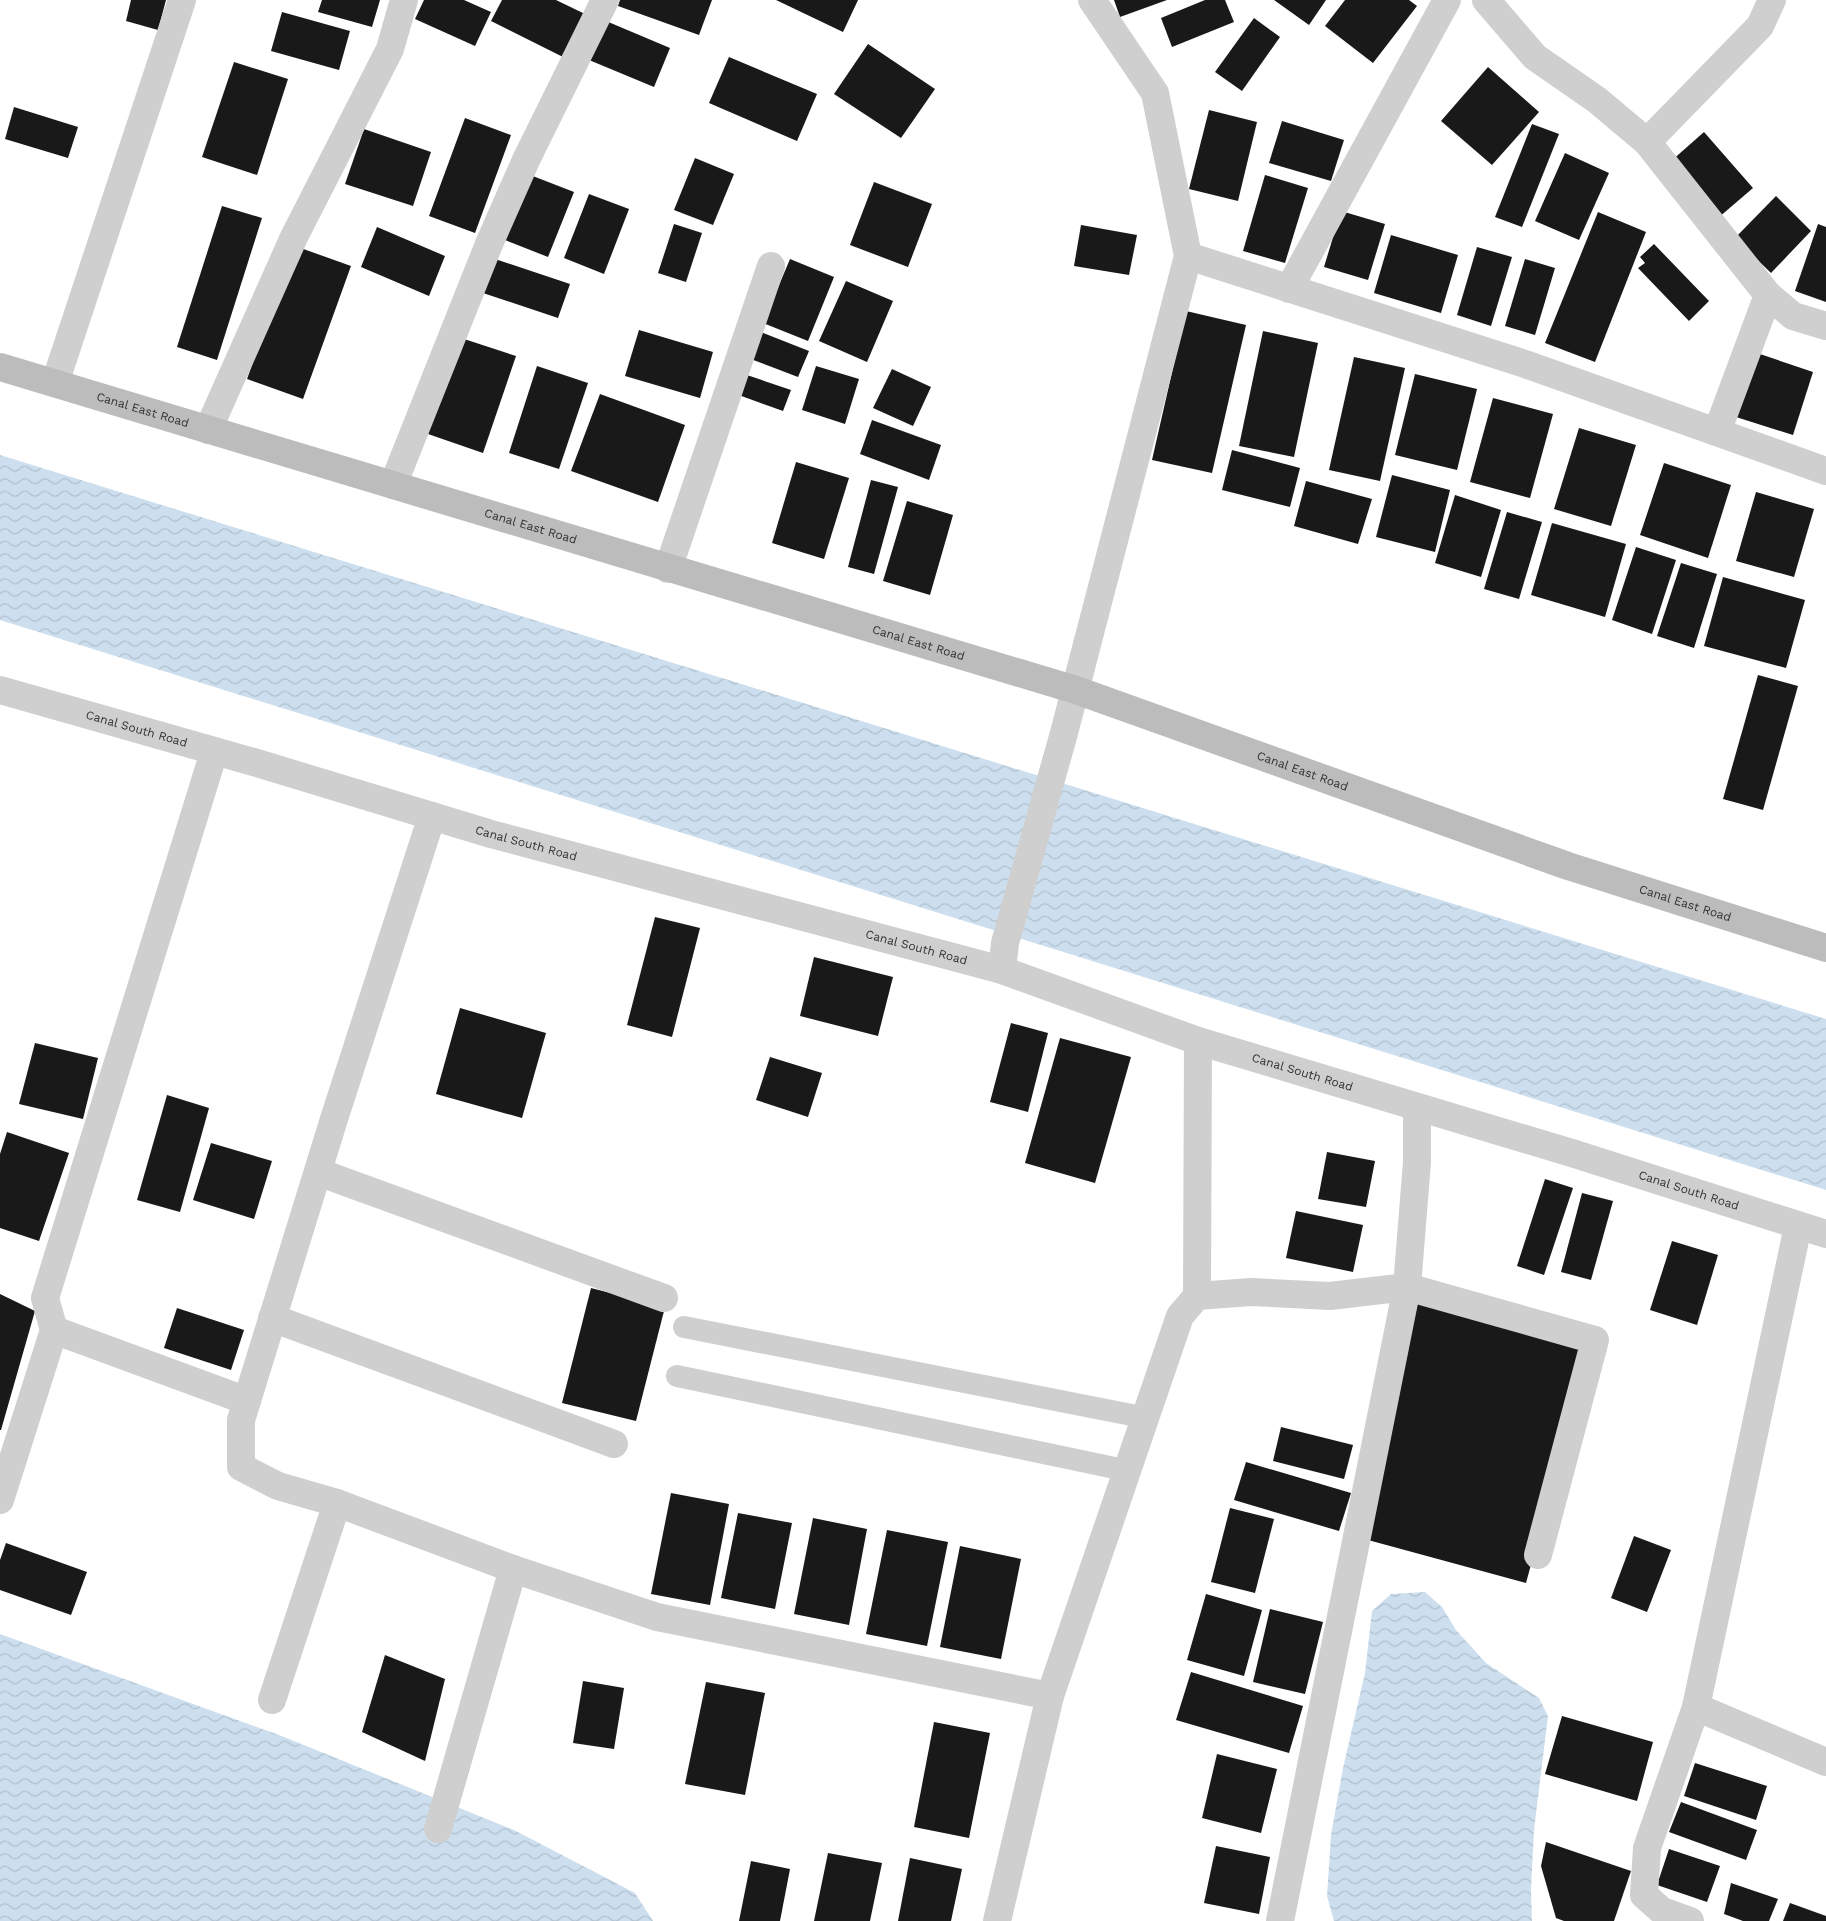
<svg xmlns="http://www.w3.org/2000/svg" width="1826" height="1921" viewBox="0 0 1826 1921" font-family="'Work Sans',sans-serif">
  <defs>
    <pattern id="water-waves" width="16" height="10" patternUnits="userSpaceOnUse" patternTransform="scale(1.25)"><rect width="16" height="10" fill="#cddfee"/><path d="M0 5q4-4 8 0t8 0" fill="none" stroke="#b0c0cd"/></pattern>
  </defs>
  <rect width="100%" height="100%" fill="#fff"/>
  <g fill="url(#water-waves)">
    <path d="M 0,455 L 1826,1019 L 1826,1190 L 0,620 Z"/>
    <path d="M 1425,1592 L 1442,1607 L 1456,1630 L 1486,1663 L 1539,1698 L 1548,1716 L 1534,1830 L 1531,1890 L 1532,1921 L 1334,1921 L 1327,1896 L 1331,1835 L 1343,1768 L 1365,1673 L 1372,1611 L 1391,1594 Z"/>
    <path d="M 0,1634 L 279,1735 L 514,1830 L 635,1893 L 653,1921 L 0,1921 Z"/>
  </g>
  <g fill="#191919">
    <path d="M 131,0 L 166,0 L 158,30 L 126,21 Z"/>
    <path d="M 322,0 L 380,0 L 372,27 L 318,12 Z"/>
    <path d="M 424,0 L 464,0 L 491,12 L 475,46 L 415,19 Z"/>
    <path d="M 502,0 L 556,0 L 585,14 L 563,57 L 491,21 Z"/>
    <path d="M 620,0 L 712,0 L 699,35 L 618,6 Z"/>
    <path d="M 776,0 L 858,0 L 843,32 Z"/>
    <path d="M 1114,0 L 1167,0 L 1120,17 Z"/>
    <path d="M 1205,0 L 1225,0 L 1234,22 L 1172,47 L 1161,18 Z"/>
    <path d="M 1274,0 L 1326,0 L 1309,25 Z"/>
    <path d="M 1345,0 L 1409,0 L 1417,6 L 1373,63 L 1325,26 Z"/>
    <path d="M 282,12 L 350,31 L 339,70 L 271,51 Z"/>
    <path d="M 1254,18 L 1280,37 L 1242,91 L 1215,72 Z"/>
    <path d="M 606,21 L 670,48 L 654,87 L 589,60 Z"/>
    <path d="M 868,44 L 935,89 L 901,138 L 834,94 Z"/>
    <path d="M 729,57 L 817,94 L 797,141 L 709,103 Z"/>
    <path d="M 234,62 L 288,79 L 257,175 L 202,157 Z"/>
    <path d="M 1488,67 L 1539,112 L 1492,165 L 1441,121 Z"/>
    <path d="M 14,107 L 78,127 L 68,158 L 5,139 Z"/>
    <path d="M 1209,110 L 1257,122 L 1238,201 L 1189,189 Z"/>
    <path d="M 465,118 L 511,135 L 475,233 L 429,216 Z"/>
    <path d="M 1282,121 L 1344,140 L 1331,181 L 1269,163 Z"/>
    <path d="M 1532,124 L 1559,134 L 1522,227 L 1495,217 Z"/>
    <path d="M 364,129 L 431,152 L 413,206 L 345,184 Z"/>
    <path d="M 1704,132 L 1753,188 L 1718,218 L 1670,162 Z"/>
    <path d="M 1565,153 L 1609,173 L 1579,240 L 1535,221 Z"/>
    <path d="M 695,158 L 734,174 L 713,225 L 674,210 Z"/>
    <path d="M 525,173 L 574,192 L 548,257 L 500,238 Z"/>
    <path d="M 1265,175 L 1308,188 L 1285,263 L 1243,251 Z"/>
    <path d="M 874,182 L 932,204 L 908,267 L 850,245 Z"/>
    <path d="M 589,194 L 629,209 L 604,274 L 564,258 Z"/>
    <path d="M 1776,196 L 1811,231 L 1771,273 L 1735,238 Z"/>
    <path d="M 222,206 L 262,218 L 217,360 L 177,347 Z"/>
    <path d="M 1341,211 L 1385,224 L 1368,280 L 1324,267 Z"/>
    <path d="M 1598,212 L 1646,232 L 1595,362 L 1545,343 Z"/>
    <path d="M 674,224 L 702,233 L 686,282 L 658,273 Z"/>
    <path d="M 1818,224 L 1826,227 L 1826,302 L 1795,291 Z"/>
    <path d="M 1081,225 L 1137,235 L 1129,275 L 1074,266 Z"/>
    <path d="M 377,227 L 445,256 L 429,296 L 361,267 Z"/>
    <path d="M 1391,235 L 1458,255 L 1441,313 L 1374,293 Z"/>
    <path d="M 1654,244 L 1709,301 L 1689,321 L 1638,268 L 1645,263 L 1640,257 Z"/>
    <path d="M 295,246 L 351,266 L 303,399 L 247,379 Z"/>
    <path d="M 1477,247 L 1512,257 L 1491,326 L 1457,315 Z"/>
    <path d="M 489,257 L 570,284 L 558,318 L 477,291 Z"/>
    <path d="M 790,259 L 834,277 L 808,341 L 763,323 Z"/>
    <path d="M 1525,259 L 1555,268 L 1535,335 L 1505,326 Z"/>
    <path d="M 846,281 L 893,301 L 867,362 L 819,341 Z"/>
    <path d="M 1186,311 L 1246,325 L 1212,473 L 1152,460 Z"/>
    <path d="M 639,330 L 713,352 L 700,398 L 625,376 Z"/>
    <path d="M 758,331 L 809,351 L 798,377 L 748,358 Z"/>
    <path d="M 1263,331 L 1318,343 L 1294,457 L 1239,446 Z"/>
    <path d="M 461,338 L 516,356 L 483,453 L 428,434 Z"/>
    <path d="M 1757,353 L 1813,372 L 1793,435 L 1736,417 Z"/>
    <path d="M 1354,357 L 1405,368 L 1380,481 L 1329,470 Z"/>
    <path d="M 537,366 L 588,383 L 559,469 L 509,453 Z"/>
    <path d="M 816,366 L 859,379 L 845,424 L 802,410 Z"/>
    <path d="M 892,369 L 931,387 L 913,426 L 873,408 Z"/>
    <path d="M 744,374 L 791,390 L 783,411 L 736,394 Z"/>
    <path d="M 1415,374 L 1477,389 L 1457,470 L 1395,455 Z"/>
    <path d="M 600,394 L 685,425 L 658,502 L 571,471 Z"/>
    <path d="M 1493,398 L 1553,414 L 1530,498 L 1470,482 Z"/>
    <path d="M 872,420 L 941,445 L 929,480 L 860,454 Z"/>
    <path d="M 1579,428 L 1636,445 L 1611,526 L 1554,509 Z"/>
    <path d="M 1232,450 L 1300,468 L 1290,507 L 1222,490 Z"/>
    <path d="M 796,462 L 849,478 L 824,559 L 772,543 Z"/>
    <path d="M 1664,463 L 1731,485 L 1708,558 L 1640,535 Z"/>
    <path d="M 1392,475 L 1450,490 L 1435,552 L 1376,537 Z"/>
    <path d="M 871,480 L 898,487 L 874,574 L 848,567 Z"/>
    <path d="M 1306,481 L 1372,499 L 1358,544 L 1294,526 Z"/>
    <path d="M 1756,492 L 1814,509 L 1794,577 L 1736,561 Z"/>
    <path d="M 1455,495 L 1501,510 L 1481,577 L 1435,563 Z"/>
    <path d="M 907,501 L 953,515 L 930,595 L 883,581 Z"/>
    <path d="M 1507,512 L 1542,522 L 1519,599 L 1484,589 Z"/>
    <path d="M 1552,523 L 1626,544 L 1605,617 L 1531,595 Z"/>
    <path d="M 1636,547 L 1676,560 L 1652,634 L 1612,620 Z"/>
    <path d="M 1681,563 L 1717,574 L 1694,648 L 1657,636 Z"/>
    <path d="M 1723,577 L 1805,600 L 1786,668 L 1704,646 Z"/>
    <path d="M 1758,675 L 1798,686 L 1763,810 L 1723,799 Z"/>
    <path d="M 655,917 L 700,928 L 672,1037 L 627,1025 Z"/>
    <path d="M 814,957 L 893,977 L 878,1036 L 800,1016 Z"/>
    <path d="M 460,1008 L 546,1033 L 522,1118 L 436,1094 Z"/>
    <path d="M 1011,1023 L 1048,1033 L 1028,1112 L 990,1102 Z"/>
    <path d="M 1060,1038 L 1131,1057 L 1095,1183 L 1025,1163 Z"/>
    <path d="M 35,1043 L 98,1058 L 83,1119 L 19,1104 Z"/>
    <path d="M 770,1057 L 822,1073 L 808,1117 L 756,1100 Z"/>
    <path d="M 167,1095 L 209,1108 L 180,1212 L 137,1200 Z"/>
    <path d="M 7,1132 L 69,1153 L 39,1241 L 0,1228 L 0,1154 Z"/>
    <path d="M 211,1143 L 272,1161 L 254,1219 L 193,1200 Z"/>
    <path d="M 1327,1152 L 1375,1161 L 1366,1207 L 1318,1199 Z"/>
    <path d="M 1545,1179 L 1573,1188 L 1544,1275 L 1517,1266 Z"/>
    <path d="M 1582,1193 L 1613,1201 L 1591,1280 L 1561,1272 Z"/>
    <path d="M 1296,1211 L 1363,1225 L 1353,1272 L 1286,1258 Z"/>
    <path d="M 1672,1241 L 1718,1255 L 1697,1325 L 1650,1310 Z"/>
    <path d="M 591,1288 L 665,1307 L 636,1421 L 562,1403 Z"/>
    <path d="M 0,1294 L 35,1311 L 1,1430 L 0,1430 Z"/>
    <path d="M 1411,1302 L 1591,1345 L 1526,1583 L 1357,1537 Z"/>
    <path d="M 177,1308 L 244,1330 L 231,1370 L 164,1348 Z"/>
    <path d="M 1281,1427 L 1353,1445 L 1344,1479 L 1273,1461 Z"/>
    <path d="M 1246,1462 L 1351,1493 L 1339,1531 L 1234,1500 Z"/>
    <path d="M 671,1493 L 729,1504 L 710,1605 L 651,1594 Z"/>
    <path d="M 1230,1508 L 1274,1519 L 1255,1593 L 1211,1582 Z"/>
    <path d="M 738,1513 L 792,1523 L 775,1609 L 721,1598 Z"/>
    <path d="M 813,1518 L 867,1529 L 849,1625 L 794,1614 Z"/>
    <path d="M 887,1530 L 948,1542 L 927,1646 L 866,1634 Z"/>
    <path d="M 1634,1536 L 1671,1550 L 1647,1612 L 1611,1598 Z"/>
    <path d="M 6,1543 L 87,1572 L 71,1615 L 0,1590 L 0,1560 Z"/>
    <path d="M 960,1546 L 1021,1559 L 1001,1659 L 940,1647 Z"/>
    <path d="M 1206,1594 L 1262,1610 L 1244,1676 L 1187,1660 Z"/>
    <path d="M 1270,1609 L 1323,1622 L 1305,1694 L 1253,1682 Z"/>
    <path d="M 385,1655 L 445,1679 L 425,1761 L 362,1732 Z"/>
    <path d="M 1191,1672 L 1303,1706 L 1289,1753 L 1176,1720 Z"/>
    <path d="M 583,1681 L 624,1688 L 614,1749 L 573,1743 Z"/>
    <path d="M 706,1682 L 765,1693 L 745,1795 L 685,1784 Z"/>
    <path d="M 1562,1716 L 1653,1742 L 1637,1801 L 1545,1774 Z"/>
    <path d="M 934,1722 L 990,1733 L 969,1838 L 914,1827 Z"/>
    <path d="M 1217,1754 L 1277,1769 L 1261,1833 L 1202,1818 Z"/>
    <path d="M 1695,1763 L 1767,1786 L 1756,1820 L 1684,1796 Z"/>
    <path d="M 1681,1802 L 1757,1830 L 1746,1860 L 1669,1832 Z"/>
    <path d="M 1546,1842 L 1631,1871 L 1614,1921 L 1564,1921 L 1556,1918 L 1541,1866 Z"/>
    <path d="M 1216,1846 L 1270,1857 L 1259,1914 L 1204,1903 Z"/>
    <path d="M 1669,1849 L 1720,1866 L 1707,1902 L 1657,1885 Z"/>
    <path d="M 828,1853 L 882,1863 L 870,1921 L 814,1921 Z"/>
    <path d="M 910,1858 L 962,1869 L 951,1921 L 898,1921 Z"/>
    <path d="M 751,1861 L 790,1869 L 780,1921 L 739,1921 Z"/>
    <path d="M 1731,1883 L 1778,1899 L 1769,1921 L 1743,1921 L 1724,1914 Z"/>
    <path d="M 1790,1903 L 1826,1916 L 1826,1921 L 1783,1921 Z"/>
  </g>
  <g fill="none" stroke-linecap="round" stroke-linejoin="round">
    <g stroke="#cfcfcf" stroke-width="22">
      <path d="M 684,1327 L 1147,1418"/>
      <path d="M 677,1376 L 1129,1471"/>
    </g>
    <g stroke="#cfcfcf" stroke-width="28">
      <path d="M 1486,0 L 1535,57 L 1597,100 L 1647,142 L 1768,295 L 1793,316 L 1826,326"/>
      <path d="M 1647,142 L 1760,26 L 1772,0"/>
      <path d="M 1188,256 L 1525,364 L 1826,471"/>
      <path d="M 1289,289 L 1447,0"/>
      <path d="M 55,383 L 182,0"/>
      <path d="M 208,430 L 294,237 L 390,49 L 404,0"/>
      <path d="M 1717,432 L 1768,295"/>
      <path d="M 393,485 L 489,244 L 526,160 L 605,0"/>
      <path d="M 668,569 L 771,266"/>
      <path d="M 432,816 L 334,1119 L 241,1420 L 241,1467 L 278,1486 L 337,1503 L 513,1569 L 657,1617 L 1050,1696"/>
      <path d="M 318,1172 L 664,1298"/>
      <path d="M 1197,1296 L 1198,1041"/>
      <path d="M 272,1318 L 614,1444"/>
      <path d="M 54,1330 L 247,1401"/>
      <path d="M 0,1500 L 54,1330 L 45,1298 L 214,752"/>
      <path d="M 272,1700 L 337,1503"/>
      <path d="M 1696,1707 L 1826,1762"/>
      <path d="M 438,1829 L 513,1569"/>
      <path d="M 1280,1921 L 1407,1287 L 1595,1340 L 1538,1555"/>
      <path d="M 1690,1921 L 1662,1911 L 1644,1895 L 1647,1848 L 1696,1707 L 1798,1226"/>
    </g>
    <g stroke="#cfcfcf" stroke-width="28">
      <path id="s1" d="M 0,690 L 257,763 L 491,834 L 1002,970 L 1198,1041 L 1575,1154 L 1826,1234"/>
      <path d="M 1002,970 L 1005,943 L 1064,733 L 1188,256 L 1155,93 L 1092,0"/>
      <path d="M 997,1921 L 1050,1696 L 1180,1316 L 1197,1296 L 1251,1292 L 1330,1296 L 1407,1287 L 1417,1162 L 1417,1108"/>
    </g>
    <path stroke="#bcbcbc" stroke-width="28" id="s2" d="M 0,367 L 1076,690 L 1568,866 L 1826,948"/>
  </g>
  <g text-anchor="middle" stroke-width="5" stroke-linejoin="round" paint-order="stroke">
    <g font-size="12" fill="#323232" stroke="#fff">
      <text dy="4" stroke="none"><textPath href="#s2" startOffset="149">Canal East Road</textPath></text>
      <text dy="4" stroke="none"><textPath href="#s2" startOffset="554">Canal East Road</textPath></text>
      <text dy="4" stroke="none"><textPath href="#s2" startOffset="959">Canal East Road</textPath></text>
      <text dy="4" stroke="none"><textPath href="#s1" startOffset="142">Canal South Road</textPath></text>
      <text dy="4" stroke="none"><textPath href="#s2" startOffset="1364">Canal East Road</textPath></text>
      <text dy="4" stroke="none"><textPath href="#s1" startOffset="548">Canal South Road</textPath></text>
      <text dy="4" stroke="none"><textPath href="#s2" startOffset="1769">Canal East Road</textPath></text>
      <text dy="4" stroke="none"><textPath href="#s1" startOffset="952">Canal South Road</textPath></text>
      <text dy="4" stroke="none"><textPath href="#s1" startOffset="1358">Canal South Road</textPath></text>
      <text dy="4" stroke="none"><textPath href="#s1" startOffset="1762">Canal South Road</textPath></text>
    </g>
  </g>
</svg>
